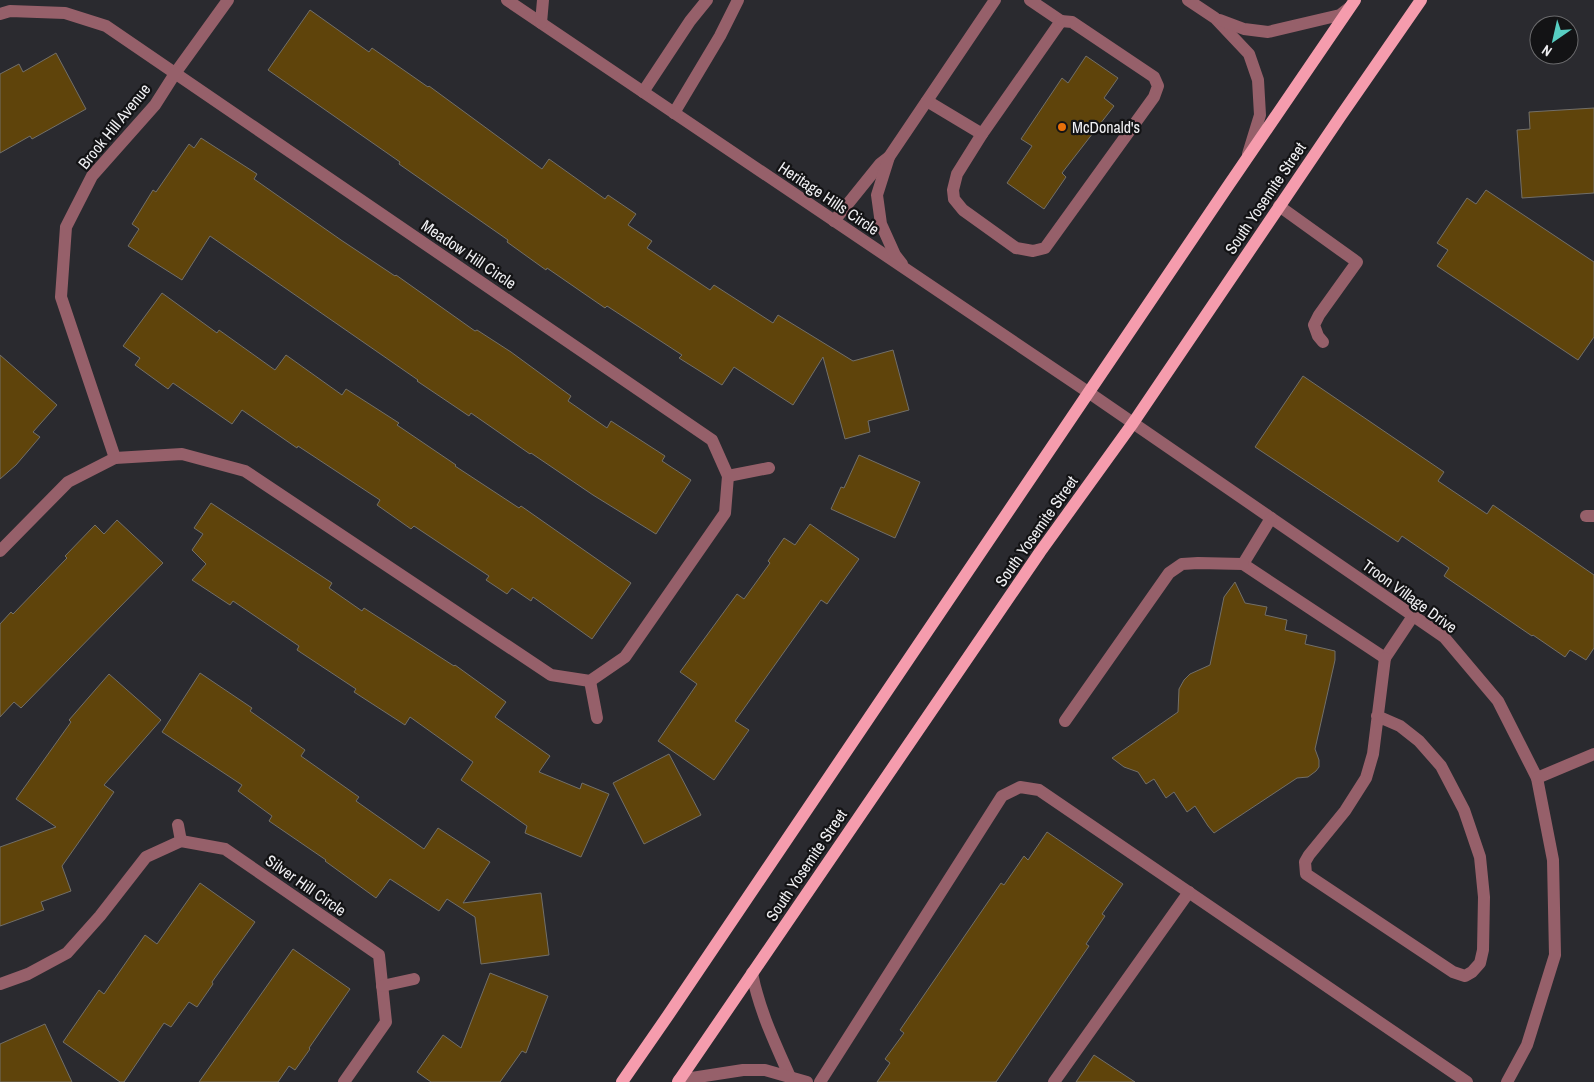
<svg xmlns="http://www.w3.org/2000/svg" width="1594" height="1082" viewBox="0 0 1594 1082" font-family="'Archivo Narrow',sans-serif">
  <rect width="100%" height="100%" fill="#2a2a2f"/>
  <g fill="#5f440b" stroke="#726f69">
    <path d="M 310,10 L 369,52 L 372,48 L 428,87 L 429,86 L 542,169 L 549,159 L 605,199 L 608,195 L 636,214 L 628,225 L 652,241 L 647,248 L 710,290 L 714,285 L 773,323 L 778,315 L 853,361 L 893,350 L 909,410 L 868,421 L 870,432 L 845,439 L 823,357 L 793,405 L 734,367 L 722,385 L 679,358 L 682,355 L 607,306 L 605,308 L 547,268 L 546,270 L 507,242 L 508,240 L 399,164 L 400,162 L 268,70 Z"/>
    <path d="M 56,53 L 86,109 L 32,139 L 30,136 L 0,153 L 0,74 L 19,64 L 23,72 Z"/>
    <path d="M 1086,56 L 1118,78 L 1104,98 L 1114,106 L 1062,173 L 1066,177 L 1044,209 L 1007,183 L 1032,146 L 1021,139 L 1062,78 L 1068,83 Z"/>
    <path d="M 1594,108 L 1594,193 L 1522,198 L 1517,130 L 1530,129 L 1529,112 Z"/>
    <path d="M 201,138 L 257,174 L 254,179 L 341,240 L 395,276 L 396,275 L 475,331 L 477,330 L 511,352 L 571,396 L 568,401 L 607,428 L 611,421 L 665,456 L 662,461 L 691,480 L 656,534 L 593,495 L 531,453 L 530,454 L 471,413 L 469,416 L 417,381 L 418,380 L 210,236 L 182,280 L 128,246 L 139,229 L 132,224 L 153,190 L 156,192 L 189,144 L 194,148 Z"/>
    <path d="M 1486,190 L 1594,262 L 1594,337 L 1578,360 L 1437,266 L 1448,250 L 1437,243 L 1467,198 L 1476,204 Z"/>
    <path d="M 162,293 L 217,333 L 219,330 L 275,370 L 286,355 L 342,395 L 346,389 L 399,423 L 397,425 L 456,465 L 455,466 L 519,508 L 521,506 L 631,583 L 592,639 L 533,597 L 531,601 L 512,588 L 507,594 L 486,580 L 489,576 L 414,526 L 411,529 L 377,505 L 380,500 L 298,446 L 297,448 L 242,410 L 232,424 L 173,383 L 168,389 L 135,365 L 140,358 L 123,346 Z"/>
    <path d="M 0,355 L 57,405 L 33,432 L 40,437 L 16,465 L 0,479 Z"/>
    <path d="M 1303,376 L 1444,472 L 1438,481 L 1487,514 L 1493,505 L 1594,575 L 1594,648 L 1586,660 L 1570,650 L 1565,657 L 1533,635 L 1532,636 L 1444,576 L 1449,568 L 1402,536 L 1398,542 L 1255,447 Z"/>
    <path d="M 859,455 L 920,482 L 895,538 L 831,509 L 841,487 L 844,488 Z"/>
    <path d="M 211,503 L 332,583 L 329,588 L 362,611 L 364,608 L 454,666 L 455,665 L 506,702 L 495,717 L 550,756 L 539,772 L 580,789 L 582,783 L 609,794 L 581,857 L 525,833 L 527,826 L 461,780 L 473,762 L 410,717 L 405,725 L 354,692 L 356,689 L 297,650 L 299,646 L 233,601 L 230,605 L 192,580 L 206,564 L 192,550 L 203,534 L 194,528 Z"/>
    <path d="M 117,520 L 163,563 L 21,708 L 14,702 L 0,717 L 0,624 L 11,612 L 13,614 L 67,558 L 65,556 L 95,525 L 104,534 Z"/>
    <path d="M 810,524 L 859,559 L 827,604 L 821,600 L 735,721 L 749,730 L 714,780 L 658,741 L 697,684 L 680,672 L 737,594 L 744,599 L 770,563 L 768,561 L 784,538 L 795,545 Z"/>
    <path d="M 1235,582 L 1245,603 L 1267,607 L 1265,615 L 1287,620 L 1285,630 L 1307,635 L 1305,644 L 1335,651 L 1335,660 L 1315,749 L 1319,760 L 1319,767 L 1316,771 L 1308,777 L 1297,778 L 1214,833 L 1208,826 L 1195,806 L 1187,812 L 1174,792 L 1166,798 L 1154,779 L 1146,784 L 1138,772 L 1124,767 L 1112,758 L 1178,712 L 1179,689 L 1184,680 L 1190,674 L 1210,665 L 1224,597 Z"/>
    <path d="M 200,673 L 252,708 L 250,711 L 305,750 L 301,756 L 359,797 L 356,801 L 424,849 L 438,828 L 490,862 L 463,903 L 541,893 L 549,955 L 481,964 L 475,917 L 447,899 L 439,911 L 390,879 L 376,898 L 325,861 L 326,860 L 269,821 L 272,816 L 238,791 L 242,785 L 162,732 Z"/>
    <path d="M 109,674 L 161,720 L 104,785 L 114,792 L 62,866 L 71,891 L 41,902 L 44,910 L 0,926 L 0,847 L 56,827 L 16,799 L 71,722 L 69,720 Z"/>
    <path d="M 669,754 L 701,815 L 644,844 L 613,783 Z"/>
    <path d="M 1047,832 L 1123,884 L 1102,914 L 1105,916 L 1086,944 L 1089,946 L 996,1082 L 877,1082 L 890,1063 L 885,1059 L 904,1033 L 900,1030 L 1001,883 L 1004,885 L 1024,856 L 1028,860 Z"/>
    <path d="M 200,883 L 255,922 L 212,982 L 213,984 L 197,1007 L 189,1002 L 171,1027 L 164,1023 L 124,1082 L 120,1082 L 63,1042 L 99,990 L 104,994 L 145,935 L 157,944 Z"/>
    <path d="M 293,949 L 350,989 L 309,1048 L 310,1049 L 295,1070 L 289,1066 L 278,1082 L 199,1082 Z"/>
    <path d="M 490,973 L 548,996 L 526,1053 L 522,1051 L 500,1082 L 431,1082 L 417,1072 L 443,1035 L 461,1048 Z"/>
    <path d="M 45,1024 L 72,1082 L 0,1082 L 0,1044 Z"/>
    <path d="M 1094,1055 L 1135,1082 L 1076,1082 Z"/>
  </g>
  <g fill="none" stroke-linecap="round" stroke-linejoin="round">
    <g stroke="#96606a" stroke-width="12">
      <path d="M 507,0 L 1088,392 L 1444,637 L 1498,701 L 1537,778 L 1553,860 L 1555,955 L 1527,1045 L 1507,1082"/>
      <path d="M 1188,0 L 1215,18 L 1249,54 L 1258,80 L 1260,115 L 1248,154"/>
      <path d="M 0,14 L 10,11 L 65,13 L 106,26 L 712,440 L 728,476 L 725,513 L 625,657 L 590,681 L 551,675 L 245,471 L 182,454 L 115,458 L 68,482 L 0,551"/>
      <path d="M 1220,20 L 1244,29 L 1268,32 L 1340,15 L 1349,8"/>
      <path d="M 541,23 L 543,0"/>
      <path d="M 643,92 L 690,21 L 707,0"/>
      <path d="M 927,101 L 982,134 L 1061,21 L 1030,0"/>
      <path d="M 674,113 L 720,36 L 738,0"/>
      <path d="M 982,134 L 957,174 L 953,190 L 954,199 L 963,210 L 1016,248 L 1033,251 L 1045,248 L 1154,97 L 1158,86 L 1154,77 L 1072,22 L 1061,21"/>
      <path d="M 1279,206 L 1357,262 L 1319,315 L 1314,325 L 1318,336 L 1323,342"/>
      <path d="M 834,221 L 880,164 L 889,157"/>
      <path d="M 902,264 L 895,255 L 881,224 L 877,195 L 889,157 L 995,0"/>
      <path d="M 115,458 L 61,297 L 66,227 L 92,176 L 155,105 L 176,72 L 228,0"/>
      <path d="M 728,476 L 769,468"/>
      <path d="M 1586,516 L 1594,516"/>
      <path d="M 1271,518 L 1243,564 L 1385,658 L 1413,616"/>
      <path d="M 590,681 L 597,718"/>
      <path d="M 1377,716 L 1400,726 L 1419,741 L 1441,766 L 1464,810 L 1480,857 L 1484,897 L 1483,950 L 1480,963 L 1472,972 L 1465,976 L 1453,972 L 1306,874 L 1305,862 L 1309,855 L 1345,811 L 1366,778 L 1373,754 L 1385,658"/>
      <path d="M 1065,721 L 1169,573 L 1182,564 L 1198,563 L 1243,564"/>
      <path d="M 1537,778 L 1594,754"/>
      <path d="M 178,825 L 181,841"/>
      <path d="M 752,973 C 759,1010 775,1043 790,1077"/>
      <path d="M 0,984 L 28,974 L 67,953 L 100,916 L 146,857 L 181,841 L 225,849 L 379,955 L 386,1022 L 344,1082"/>
      <path d="M 382,986 L 414,979"/>
      <path d="M 679,1080 L 743,1070 L 765,1070 L 807,1082"/>
      <path d="M 820,1082 L 1002,796 L 1020,787 L 1039,790 L 1467,1082"/>
      <path d="M 1054,1082 L 1189,892"/>
    </g>
    <g stroke="#f59cad" stroke-width="12">
      <path d="M 622,1082 L 669,1014 L 1226,189 L 1355,0"/>
      <path d="M 678,1082 L 1040,552 L 1133,423 L 1340,117 L 1421,0"/>
    </g>
  </g>
  <circle fill="#e8710a" stroke="#131315" stroke-width="2" cx="1062" cy="127" r="5"/>
  <g text-anchor="middle" stroke-width="4.5" stroke-linejoin="round" paint-order="stroke">
    <g font-size="16" fill="#efeff2" stroke="#131315">
      <text transform="translate(114 126) rotate(-51)" y="6">Brook Hill Avenue</text>
      <text transform="translate(829 198) rotate(34)" y="6">Heritage Hills Circle</text>
      <text transform="translate(1265 198) rotate(-56)" y="6">South Yosemite Street</text>
      <text transform="translate(469 254) rotate(34)" y="6">Meadow Hill Circle</text>
      <text transform="translate(1036 531) rotate(-55)" y="6">South Yosemite Street</text>
      <text transform="translate(1410 596) rotate(36)" y="6">Troon Village Drive</text>
      <text transform="translate(806 865) rotate(-56)" y="6">South Yosemite Street</text>
      <text transform="translate(306 885) rotate(35)" y="6">Silver Hill Circle</text>
    </g>
    <g font-size="16" fill="#efeff2" stroke="#131315" text-anchor="start">
      <text x="1072" y="133">McDonald's</text>
    </g>
  </g>
  <g transform="translate(1554 40) rotate(214)"><circle r="24" fill="#131315" stroke="#6b6b6d"/>
  <path d="M0-4L9 19L0 12L-9 19Z" fill="#57cec2"/>
  <text y="-8" font-size="14" font-weight="bold" text-anchor="middle" fill="#efeff2">N</text>
  </g>
</svg>
